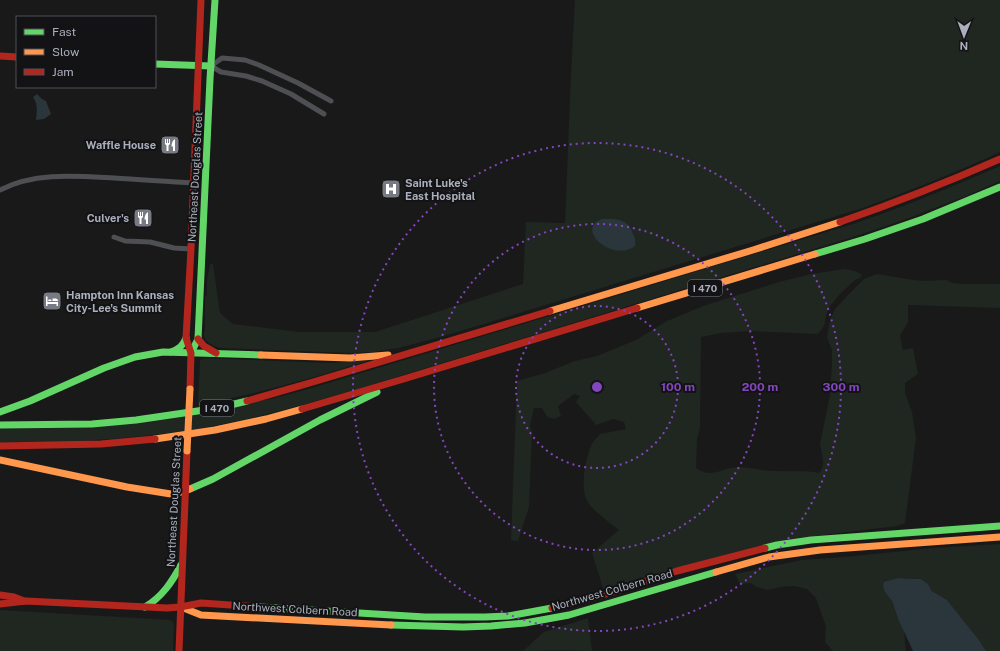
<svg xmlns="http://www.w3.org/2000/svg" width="1000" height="651" viewBox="0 0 1000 651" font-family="'Public Sans',sans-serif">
  <rect width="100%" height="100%" fill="#191919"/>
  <g fill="#1f2720">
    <path d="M 575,0 L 1000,0 L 1000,152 C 955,173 909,191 863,208 L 441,337 L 398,348 L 373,352 L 351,353 L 221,348 C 213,346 200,341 205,330 L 205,297 L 207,295 L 207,279 L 210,264 L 213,264 L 220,313 L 233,324 L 300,332 L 375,332 L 523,284 L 526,222 L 565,223 L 571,74 Z"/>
    <path d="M 1000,166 L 1000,181 L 966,196 L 901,221 L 853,237 L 371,385 C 313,402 256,419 197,429 C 163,434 129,438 94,440 C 63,442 31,442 0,443 L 0,428 L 97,427 L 271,399 L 305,390 L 853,224 C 903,207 952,187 1000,166 Z"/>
    <path d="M 845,269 C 851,270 857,271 862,275 L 860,278 L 855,280 L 841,293 L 830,306 L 827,312 L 824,326 L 818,334 L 752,331 L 721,333 L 701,337 L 700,428 L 697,439 L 696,468 C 708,478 720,470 732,468 C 740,466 749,468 757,469 C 764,471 771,471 778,471 C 792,472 805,470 819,473 C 827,465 821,453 820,444 L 830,395 L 832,363 L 832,351 L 827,337 L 830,320 L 835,309 L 848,295 L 864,279 L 877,274 L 913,280 L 926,281 L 946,280 L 953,283 L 961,284 L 1000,284 L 1000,308 L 908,305 L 908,322 L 900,336 L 903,350 L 913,348 L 918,374 L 905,383 L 905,393 L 912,412 L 916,438 L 905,523 L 897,526 L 798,538 L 756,547 L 613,589 L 605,590 L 603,588 L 592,553 L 619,530 C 611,524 592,510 587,501 C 580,487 585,461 591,446 C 592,442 597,438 600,434 L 626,429 L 624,422 L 614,419 L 596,425 L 576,402 L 580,396 L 574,394 L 558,406 L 561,416 L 554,419 L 547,417 L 542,408 L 534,408 L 530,426 L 532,432 L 529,507 L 518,541 L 511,540 L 517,381 L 545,373 L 575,361 L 597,356 L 636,340 L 667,321 L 703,306 L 779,282 L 811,274 Z"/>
    <path d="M 205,358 L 326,363 L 366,361 L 367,361 C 311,379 256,394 198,405 L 200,360 Z"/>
    <path d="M 1000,544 L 1000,651 L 986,651 L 979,640 L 947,600 L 932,591 L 928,584 L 921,579 L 913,579 L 898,578 L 885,592 L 892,600 L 904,631 L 906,651 L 833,651 L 825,642 L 826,627 L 816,598 L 807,589 L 794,586 L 781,587 L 768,590 L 756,587 L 751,583 L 740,584 L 735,574 L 802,560 L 844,557 L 933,548 Z"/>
    <path d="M 0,610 L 171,620 L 174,623 L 173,651 L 0,651 Z"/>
    <path d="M 588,618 L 592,651 L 559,650 L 523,651 L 544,632 Z"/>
  </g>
  <g fill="#2b353c">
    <path d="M 37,94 L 42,99 L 46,101 L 51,114 L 44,119 L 36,120 C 37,112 38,104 33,97 Z"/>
    <path d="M 602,219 C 616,219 628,218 633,234 C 635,238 636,241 635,246 C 613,263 574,229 602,219 Z"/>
    <path d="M 898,578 L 913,579 L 921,579 L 928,584 L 932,591 L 947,600 L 979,640 L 986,651 L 913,651 L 899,621 L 892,601 L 885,592 L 883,586 L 884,582 Z"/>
  </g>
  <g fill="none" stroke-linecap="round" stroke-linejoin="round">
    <g stroke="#4d4f52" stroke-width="5">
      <path d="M 324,114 L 291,94 L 262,81 L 246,76 L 221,72 L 211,66 L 222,58 L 245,60 L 259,65 L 298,83 L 331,101"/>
      <path d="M 0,190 C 35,172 76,176 114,178 C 141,180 167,181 193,183"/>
      <path d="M 114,237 L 125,241 L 150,242 L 174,248 L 191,249"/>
    </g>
    <g stroke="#63d668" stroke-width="7">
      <path d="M 155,64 L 211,66"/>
      <path d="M 815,254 L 865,239 L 923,219 L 1000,187"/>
      <path d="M 171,352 C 179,349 183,346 186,338"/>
      <path d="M 191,353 L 198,339 L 210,79 L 215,0"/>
      <path d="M 0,412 L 30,401 L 104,368 L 135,357 L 163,352 L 261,355"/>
      <path d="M 0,425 L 92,424 L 136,420 L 218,408 L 247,401"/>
      <path d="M 190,489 L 213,479 L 320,420 L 377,392"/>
      <path d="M 765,548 L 777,545 L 811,540 L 1000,526"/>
      <path d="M 145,607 C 162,597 172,582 181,565"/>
      <path d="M 260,607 L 425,617 L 485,617 L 508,616 L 552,608"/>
      <path d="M 391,625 L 463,627 L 491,626 L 525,623 L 569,615 L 716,572"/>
    </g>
    <g stroke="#ff974d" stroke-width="7">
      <path d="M 637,308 L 815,254"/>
      <path d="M 550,311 L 753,250 L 840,222"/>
      <path d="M 261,355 L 350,358 L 388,355"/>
      <path d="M 155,439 L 215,430 L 266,419 L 302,409"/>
      <path d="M 0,460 L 127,487 L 171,494 L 178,493 L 190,489"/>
      <path d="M 716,572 L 769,557 L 820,550 L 1000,537"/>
      <path d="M 181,607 L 201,615 L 391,625"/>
    </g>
    <g stroke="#b3261e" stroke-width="7">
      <path d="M 0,56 L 17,57"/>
      <path d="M 840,222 C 895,203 948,182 1000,159"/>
      <path d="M 198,339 L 204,346 L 216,353"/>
      <path d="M 190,389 L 191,353 L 186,338 L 191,249 L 201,0"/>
      <path d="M 247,401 L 313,382 L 550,311"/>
      <path d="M 302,409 L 407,378 L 637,308"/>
      <path d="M 0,446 L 101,444 L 155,439"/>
      <path d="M 0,595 L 14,597 L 24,601"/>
      <path d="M 0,604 L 26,601 L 167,608 L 180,607 L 201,603 L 260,607"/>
      <path d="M 552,608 L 613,592 L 677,571 L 765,548"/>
      <path d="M 179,651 L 187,451"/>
    </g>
    <path stroke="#ff974d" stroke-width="7" d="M 187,451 L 190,389"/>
  </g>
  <g fill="none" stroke="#8446be" stroke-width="2" stroke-dasharray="2 4">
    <circle cx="597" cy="387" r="81"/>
    <circle cx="597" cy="387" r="163"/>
    <circle cx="597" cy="387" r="244"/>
  </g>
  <defs>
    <symbol id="restaurant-square" viewBox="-11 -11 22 22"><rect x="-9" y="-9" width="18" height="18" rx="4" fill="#777a82" stroke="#131315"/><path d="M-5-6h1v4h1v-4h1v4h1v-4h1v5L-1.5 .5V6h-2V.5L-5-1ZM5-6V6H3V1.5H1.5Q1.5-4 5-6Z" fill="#fff"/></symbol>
    <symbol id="hospital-square" viewBox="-11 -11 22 22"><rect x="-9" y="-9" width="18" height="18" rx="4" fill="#777a82" stroke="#131315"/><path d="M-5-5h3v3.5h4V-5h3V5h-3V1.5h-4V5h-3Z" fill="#fff"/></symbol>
    <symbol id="hotel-square" viewBox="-11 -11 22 22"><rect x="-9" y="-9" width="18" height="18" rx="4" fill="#777a82" stroke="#131315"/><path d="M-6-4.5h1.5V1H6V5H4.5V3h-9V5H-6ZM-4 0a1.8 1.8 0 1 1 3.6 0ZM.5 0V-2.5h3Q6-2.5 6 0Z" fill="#fff"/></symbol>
  </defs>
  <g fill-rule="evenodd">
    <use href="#restaurant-square" x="159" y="134" width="22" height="22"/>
    <use href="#hospital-square" x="380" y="178" width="22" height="22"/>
    <use href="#restaurant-square" x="132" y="207" width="22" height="22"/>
    <use href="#hotel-square" x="41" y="290" width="22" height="22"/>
  </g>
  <g text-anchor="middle" stroke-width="4" stroke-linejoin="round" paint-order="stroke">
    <g fill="#131315" stroke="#7d8089" stroke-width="1">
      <rect x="688" y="280" width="34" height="16" rx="3"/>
      <rect x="200" y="400" width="34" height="16" rx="3"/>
    </g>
    <g font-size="10" font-weight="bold" fill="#aaafbb">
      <text x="705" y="292">I 470</text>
      <text x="217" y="412">I 470</text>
    </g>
    <g font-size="11" font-weight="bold" fill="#aaafbb" stroke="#131315" text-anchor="end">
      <text x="156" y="149">Waffle House</text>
      <text x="405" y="187" text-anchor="start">Saint Luke's<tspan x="405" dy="13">East Hospital</tspan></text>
      <text x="129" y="222">Culver's</text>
      <text x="66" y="299" text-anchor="start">Hampton Inn Kansas<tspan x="66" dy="13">City-Lee's Summit</tspan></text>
    </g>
    <g font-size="11" fill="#aaafbb" stroke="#131315">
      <text transform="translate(195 177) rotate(-87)" y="4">Northeast Douglas Street</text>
      <text transform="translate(174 502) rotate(-87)" y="4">Northeast Douglas Street</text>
      <text transform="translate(612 590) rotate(-16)" y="4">Northwest Colbern Road</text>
      <text transform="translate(295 609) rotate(3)" y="4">Northwest Colbern Road</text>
    </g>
  </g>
  <circle cx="597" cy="387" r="6" fill="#8446be" stroke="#131315" stroke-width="2"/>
  <g font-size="12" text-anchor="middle" font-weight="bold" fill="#8446be" stroke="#131315" stroke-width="4" stroke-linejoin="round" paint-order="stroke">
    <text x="678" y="391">100 m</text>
    <text x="760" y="391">200 m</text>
    <text x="841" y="391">300 m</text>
  </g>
  <rect x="16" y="16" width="140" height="72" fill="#131315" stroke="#4f5157"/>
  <rect x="24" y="29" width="20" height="6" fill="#63d668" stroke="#4f5157"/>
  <text x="52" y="36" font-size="12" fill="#aaafbb">Fast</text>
  <rect x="24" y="49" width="20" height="6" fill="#ff974d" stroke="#4f5157"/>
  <text x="52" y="56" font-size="12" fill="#aaafbb">Slow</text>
  <rect x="24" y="69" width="20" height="6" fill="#b3261e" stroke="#4f5157"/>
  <text x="52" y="76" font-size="12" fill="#aaafbb">Jam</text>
  <g transform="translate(964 36) rotate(181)" stroke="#131315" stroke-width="3" paint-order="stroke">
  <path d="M0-3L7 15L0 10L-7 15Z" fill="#aaafbb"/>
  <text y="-6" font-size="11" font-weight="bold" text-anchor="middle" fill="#aaafbb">N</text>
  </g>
</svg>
